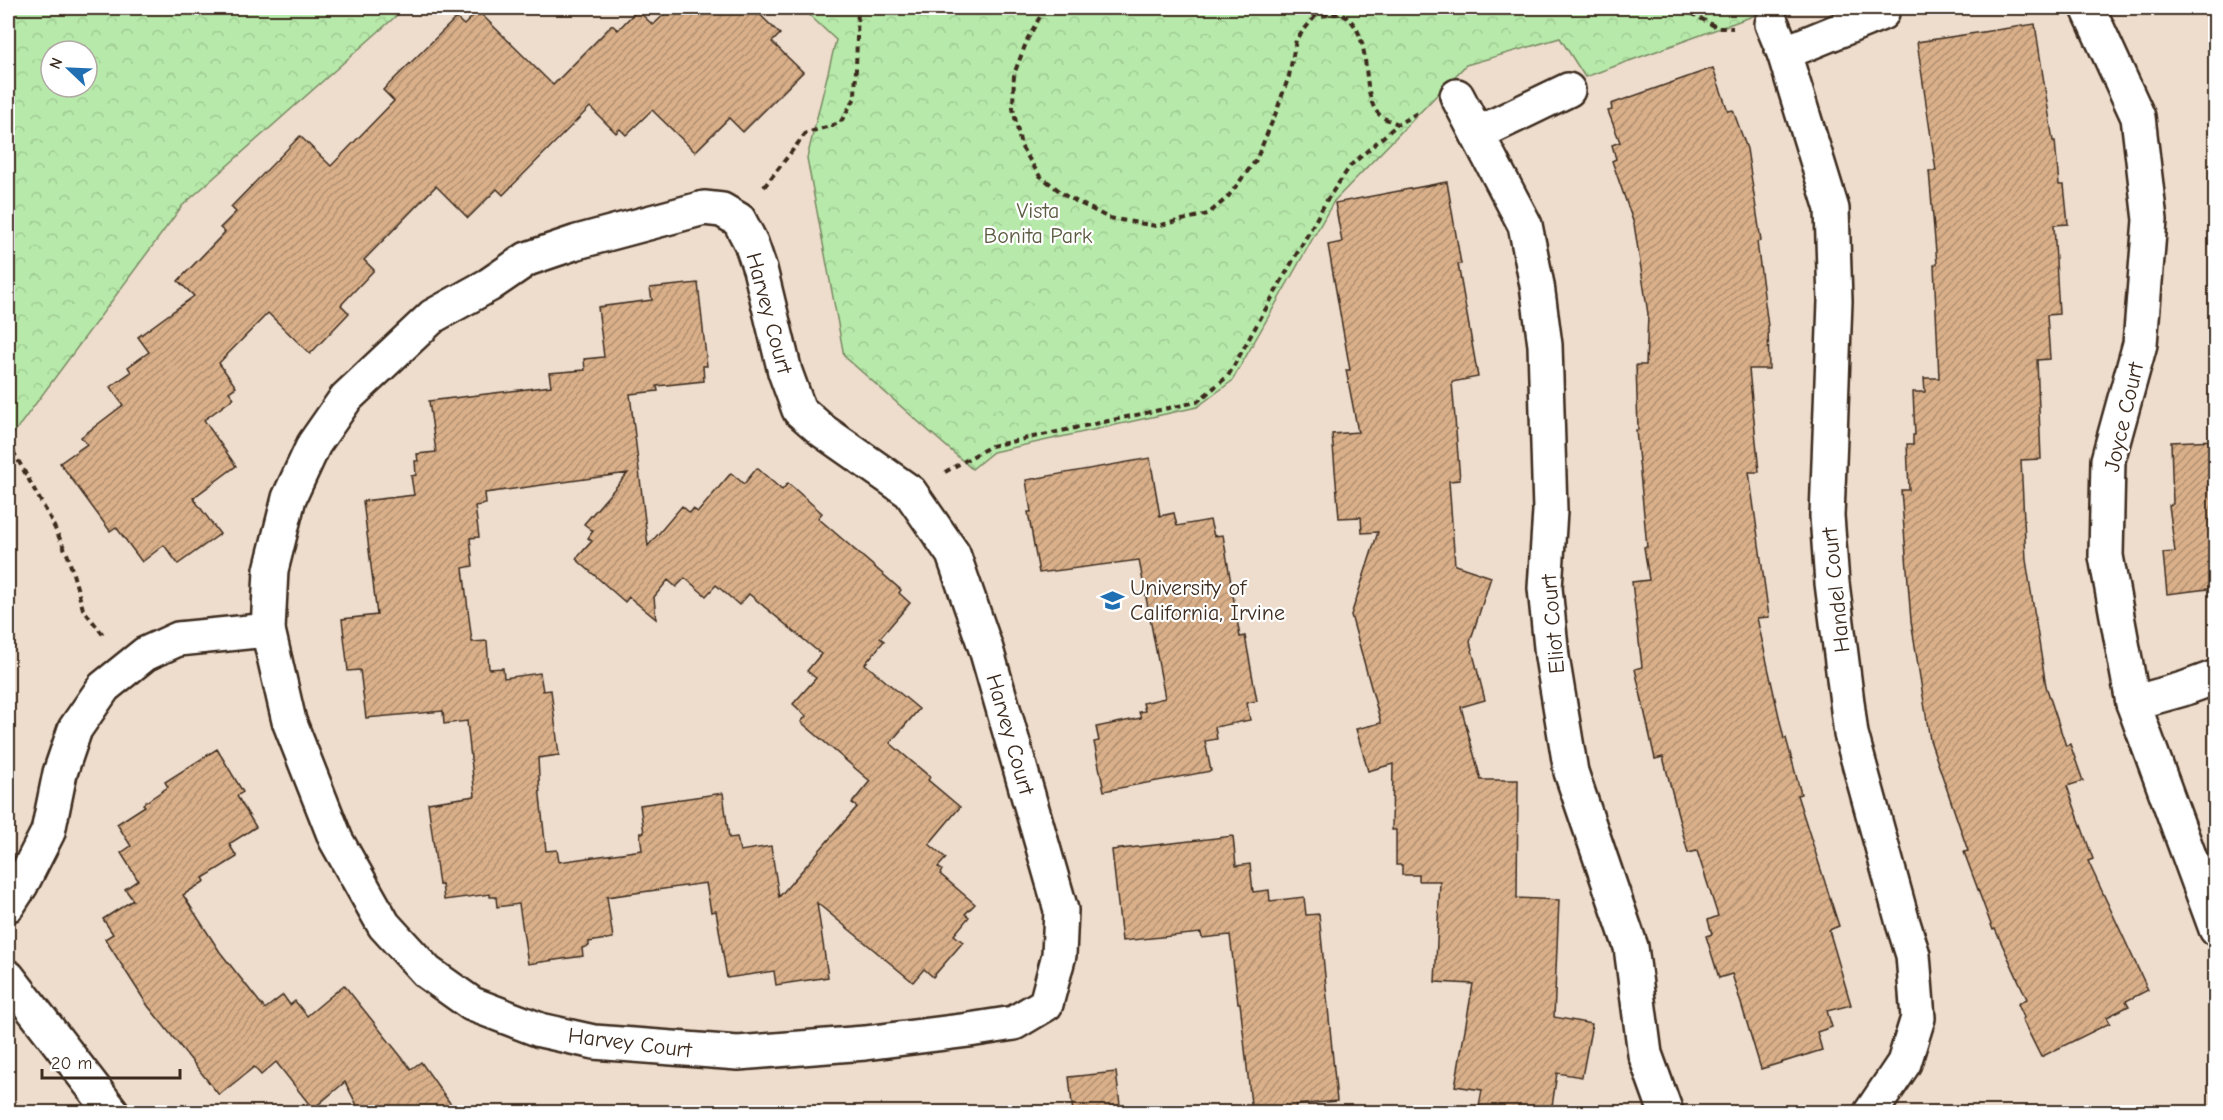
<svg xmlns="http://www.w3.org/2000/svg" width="2223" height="1120" viewBox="0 0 2223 1120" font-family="'Comic Neue',sans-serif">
  <defs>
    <pattern id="forest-crowns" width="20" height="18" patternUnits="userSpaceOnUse" patternTransform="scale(1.5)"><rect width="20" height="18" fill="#b7eaaa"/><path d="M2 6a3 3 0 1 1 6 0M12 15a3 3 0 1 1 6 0" fill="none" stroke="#9ec992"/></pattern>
    <pattern id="building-hatch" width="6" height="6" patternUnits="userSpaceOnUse" patternTransform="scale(1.5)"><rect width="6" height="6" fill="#d9b08a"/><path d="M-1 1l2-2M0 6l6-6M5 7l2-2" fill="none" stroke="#b18f70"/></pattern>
  </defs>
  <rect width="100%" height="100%" fill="#f7efe8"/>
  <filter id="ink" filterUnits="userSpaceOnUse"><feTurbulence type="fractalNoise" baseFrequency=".0167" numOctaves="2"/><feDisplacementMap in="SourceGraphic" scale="12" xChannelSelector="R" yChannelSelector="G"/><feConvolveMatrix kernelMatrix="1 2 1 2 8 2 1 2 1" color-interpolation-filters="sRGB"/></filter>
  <g filter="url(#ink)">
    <path fill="#eedccc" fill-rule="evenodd" d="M 8,8 L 2215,8 L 2215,1112 L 8,1112 ZM 51,51 L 87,51 L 87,87 L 51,87 Z"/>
    <g fill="url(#forest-crowns)" stroke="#798a64" stroke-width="1.5" fill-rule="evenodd">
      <path d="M 8,8 L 405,8 L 182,206 L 8,441 ZM 51,51 L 87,51 L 87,87 L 51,87 Z"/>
      <path d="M 802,8 L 1775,8 L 1585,77 L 1560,38 L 1466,65 L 1334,201 L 1232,381 L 1197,407 L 993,452 L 972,469 L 844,356 L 807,158 L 836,40 Z"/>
    </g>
    <g fill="url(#building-hatch)" stroke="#3b2a1e" stroke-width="1.5" fill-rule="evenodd">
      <path d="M 671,8 L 753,8 L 780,34 L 772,42 L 803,72 L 743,132 L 729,118 L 695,152 L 652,110 L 626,135 L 620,129 L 616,133 L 590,107 L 503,195 L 497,189 L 468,218 L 436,186 L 364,260 L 374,270 L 341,305 L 349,313 L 310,354 L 268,313 L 219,363 L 236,387 L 229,392 L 234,398 L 204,420 L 236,466 L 193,498 L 220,534 L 178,564 L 164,545 L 142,562 L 116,527 L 110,531 L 60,463 L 87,444 L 81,437 L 123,405 L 110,387 L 131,372 L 128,367 L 149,352 L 138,337 L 194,296 L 178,281 L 225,232 L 220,228 L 236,212 L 231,207 L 300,136 L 331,166 L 394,101 L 383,90 L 456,18 L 464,25 L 478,11 L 553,85 L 612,25 L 618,30 L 637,10 L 653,25 Z"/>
      <path d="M 2035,24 L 2053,141 L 2055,141 L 2059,185 L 2064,185 L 2068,224 L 2054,225 L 2059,314 L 2047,315 L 2050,359 L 2037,360 L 2041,459 L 2021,460 L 2026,560 L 2046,686 L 2066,746 L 2070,744 L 2083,781 L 2067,786 L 2093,859 L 2088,861 L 2148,990 L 2126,1001 L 2129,1006 L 2107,1017 L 2110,1023 L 2041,1057 L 2022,1019 L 2024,1018 L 2018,1004 L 2027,999 L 1995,929 L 1993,930 L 1964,852 L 1968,851 L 1930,740 L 1911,621 L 1901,490 L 1909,490 L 1907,444 L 1913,444 L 1913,435 L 1915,435 L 1913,392 L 1925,392 L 1924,378 L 1939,378 L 1934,265 L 1937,264 L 1929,171 L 1936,171 L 1917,42 Z"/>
      <path d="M 1713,68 L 1728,111 L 1733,110 L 1747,149 L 1761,241 L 1757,242 L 1768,326 L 1769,369 L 1749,369 L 1759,472 L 1749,472 L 1769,617 L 1757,618 L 1784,739 L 1786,738 L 1801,794 L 1797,795 L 1839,926 L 1829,930 L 1851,1005 L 1827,1011 L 1832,1027 L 1817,1032 L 1822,1050 L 1761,1069 L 1732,974 L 1719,978 L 1706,936 L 1712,934 L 1708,920 L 1718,916 L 1697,851 L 1688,853 L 1663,757 L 1655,759 L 1635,669 L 1642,667 L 1632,582 L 1649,580 L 1644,547 L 1647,547 L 1636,430 L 1638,430 L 1636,365 L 1646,365 L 1648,314 L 1634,224 L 1612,161 L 1616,159 L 1612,145 L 1620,142 L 1608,111 L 1612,110 L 1611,104 Z"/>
      <path d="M 1447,182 L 1461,264 L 1458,264 L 1478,377 L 1452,382 L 1460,480 L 1449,481 L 1455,565 L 1491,577 L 1470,642 L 1485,700 L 1461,707 L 1481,780 L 1518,780 L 1517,898 L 1559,900 L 1554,1017 L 1592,1024 L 1582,1077 L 1557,1073 L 1551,1113 L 1516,1113 L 1479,1106 L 1482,1090 L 1455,1086 L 1473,984 L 1435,982 L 1440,881 L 1419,881 L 1419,875 L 1402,875 L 1402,865 L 1396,865 L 1396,830 L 1392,830 L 1393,764 L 1368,771 L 1356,729 L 1381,723 L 1351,615 L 1378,532 L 1362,533 L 1361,517 L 1339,518 L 1332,434 L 1358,432 L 1346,370 L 1350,370 L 1328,245 L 1342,242 L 1335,203 Z"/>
      <path d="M 698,283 L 707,366 L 703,366 L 704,381 L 657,386 L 658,391 L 630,394 L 648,546 L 682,506 L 690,513 L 693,509 L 698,512 L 731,473 L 744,484 L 757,468 L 782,490 L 788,483 L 822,513 L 818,518 L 901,590 L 899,593 L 910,603 L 880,638 L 884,641 L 865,664 L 919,709 L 890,743 L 930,777 L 928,780 L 960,807 L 929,844 L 946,858 L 938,867 L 942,870 L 940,874 L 975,904 L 965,914 L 969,917 L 954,935 L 963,942 L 933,977 L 924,969 L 913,982 L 817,903 L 828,977 L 776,985 L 774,971 L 727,978 L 716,911 L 711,912 L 706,883 L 607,897 L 613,938 L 589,942 L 589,946 L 582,948 L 583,956 L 528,964 L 519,904 L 497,907 L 496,897 L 490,897 L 490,894 L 444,900 L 442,884 L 439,885 L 428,803 L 475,796 L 467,721 L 444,724 L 443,711 L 366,718 L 360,670 L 348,671 L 342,619 L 377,615 L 363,501 L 414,495 L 411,476 L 416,475 L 415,461 L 418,461 L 417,454 L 436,452 L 429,401 L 551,386 L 549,373 L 585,370 L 584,359 L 604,357 L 598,307 L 652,300 L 650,288 ZM 628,473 L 584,524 L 593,531 L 588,538 L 592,541 L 576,559 L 625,602 L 629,597 L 656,619 L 654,597 L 668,580 L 676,587 L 685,578 L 706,596 L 716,585 L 739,605 L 749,594 L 821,654 L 807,671 L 816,678 L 793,704 L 806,716 L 801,722 L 870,781 L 852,803 L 857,807 L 779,897 L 771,846 L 740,851 L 737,837 L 729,838 L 723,793 L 640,805 L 644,833 L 640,833 L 642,850 L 559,862 L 557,850 L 546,851 L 540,796 L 538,758 L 559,755 L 551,690 L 543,691 L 540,673 L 504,678 L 503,668 L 489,669 L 487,641 L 472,642 L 463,568 L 473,566 L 470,538 L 479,537 L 475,506 L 486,504 L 485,493 Z"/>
      <path d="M 2216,440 L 2216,588 L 2167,594 L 2163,553 L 2175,552 L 2169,505 L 2173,504 L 2171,442 Z"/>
      <path d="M 1150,458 L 1160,516 L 1174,513 L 1177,526 L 1210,520 L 1214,536 L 1223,535 L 1240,637 L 1245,636 L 1257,701 L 1247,703 L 1250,720 L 1215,727 L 1217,739 L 1205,741 L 1211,771 L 1104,791 L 1094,742 L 1099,741 L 1096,727 L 1141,718 L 1139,712 L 1145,711 L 1143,703 L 1165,698 L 1139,560 L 1039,573 L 1028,512 L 1031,512 L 1026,480 Z"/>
      <path d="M 217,749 L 243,792 L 237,796 L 256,827 L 229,844 L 237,857 L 203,878 L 205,881 L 183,895 L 220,952 L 265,1009 L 283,995 L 290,1005 L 295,1001 L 307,1016 L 344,985 L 411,1069 L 421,1062 L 457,1113 L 361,1113 L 345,1082 L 313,1109 L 276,1062 L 261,1075 L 254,1067 L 219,1095 L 148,1006 L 105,939 L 113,934 L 103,919 L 133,900 L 125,889 L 138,880 L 121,853 L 131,846 L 117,824 L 145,806 L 143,804 L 168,787 L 165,782 Z"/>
      <path d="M 1233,836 L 1236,866 L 1250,864 L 1253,892 L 1269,890 L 1270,901 L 1304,897 L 1306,915 L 1319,914 L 1337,1101 L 1296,1105 L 1297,1113 L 1252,1113 L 1240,1003 L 1238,1003 L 1230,935 L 1202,938 L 1201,933 L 1122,941 L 1112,850 Z"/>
      <path d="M 1116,1072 L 1121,1113 L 1073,1113 L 1069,1077 Z"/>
    </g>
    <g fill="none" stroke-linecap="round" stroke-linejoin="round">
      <defs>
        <g id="minor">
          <path d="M 2088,8 L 2138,117 L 2150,220 L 2140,344 L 2108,460 L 2106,556 L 2133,703 L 2216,929"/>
          <path d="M 1772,24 L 1784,53 L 1832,209 L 1835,301 L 1827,516 L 1832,583 L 1851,734 L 1903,923 L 1913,955 L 1918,1018 L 1904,1063 L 1871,1112"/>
          <path d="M 1784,53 L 1882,13"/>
          <path d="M 1457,96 L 1525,225 L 1537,285 L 1545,345 L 1550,511 L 1545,588 L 1552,657 L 1571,772 L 1631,947 L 1645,1054 L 1666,1112"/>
          <path d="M 1477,134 L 1568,90"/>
          <path d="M 704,208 L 722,210 L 739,220 L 751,243 L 760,269 L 785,372 L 799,410 L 823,431 L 910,492 L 953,554 L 986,649 L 1061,910 L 1059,955 L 1046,1004 L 1014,1023 L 969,1030 L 865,1043 L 738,1053 L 594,1042 L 540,1030 L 472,1004 L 427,972 L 384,925 L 336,840 L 289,721 L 268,630 L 271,570 L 289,498 L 314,444 L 346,398 L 433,316 L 489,285 L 527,259 L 577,242 Z"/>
          <path d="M 2133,703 L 2183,689 L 2216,677"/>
          <path d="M 8,905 L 21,885 L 48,832 L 60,773 L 75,729 L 104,687 L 145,654 L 178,639 L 268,630"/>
          <path d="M 8,977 L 112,1112"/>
        </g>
      </defs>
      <use href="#minor" stroke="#3b2a1e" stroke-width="38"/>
      <g stroke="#3b2a1e" stroke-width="4" stroke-dasharray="6 4.5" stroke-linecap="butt">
        <path d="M 1045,8 L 1028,38 L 1014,74 L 1013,108 L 1021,146 L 1039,175 L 1066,196 L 1109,218 L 1156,226 L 1208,214 L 1227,198 L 1256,160 L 1275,115 L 1289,76 L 1296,40 L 1316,15"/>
        <path d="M 1303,8 C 1306,10 1311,14 1315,15 C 1328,19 1337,7 1350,20 C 1374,44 1359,99 1381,116 C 1385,120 1393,121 1398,124 L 1419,112"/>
        <path d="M 1682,8 L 1718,28 L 1733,28"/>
        <path d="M 764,187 L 806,133 L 840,123 L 855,98 L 858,8"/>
        <path d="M 8,442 L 50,518 L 68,556 L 83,609 L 104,636"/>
        <path d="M 945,472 L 991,446 L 1197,402 L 1228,376 L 1327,200 L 1351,165 L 1398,124"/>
      </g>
      <use href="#minor" stroke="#fff" stroke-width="33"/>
    </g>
  </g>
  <defs>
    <symbol id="university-bare" viewBox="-9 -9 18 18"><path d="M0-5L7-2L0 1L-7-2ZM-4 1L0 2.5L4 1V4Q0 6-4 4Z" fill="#1f6fb2" stroke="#fff" stroke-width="2.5" paint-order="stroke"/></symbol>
  </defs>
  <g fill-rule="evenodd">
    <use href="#university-bare" x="1096" y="584" width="33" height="33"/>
  </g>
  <g text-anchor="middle" stroke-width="4.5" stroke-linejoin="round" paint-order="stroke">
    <g font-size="22" fill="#5a5a41" stroke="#fff">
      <text x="1038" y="218">Vista<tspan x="1038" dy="25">Bonita Park</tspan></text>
    </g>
    <g font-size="22" fill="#3b2a1e" stroke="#fff">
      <text transform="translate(770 313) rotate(75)" y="8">Harvey Court</text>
      <text transform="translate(2123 417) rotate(-77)" y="8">Joyce Court</text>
      <text transform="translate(1835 590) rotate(-96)" y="8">Handel Court</text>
      <text transform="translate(1552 624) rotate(-95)" y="8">Eliot Court</text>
      <text transform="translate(1011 734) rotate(74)" y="8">Harvey Court</text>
      <text transform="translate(630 1042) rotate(7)" y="8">Harvey Court</text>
    </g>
    <g font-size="22" fill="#3b2a1e" stroke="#fff" text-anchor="start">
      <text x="1130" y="595">University of<tspan x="1130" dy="25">California, Irvine</tspan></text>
    </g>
  </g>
  <rect width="2223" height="1120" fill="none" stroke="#fff" stroke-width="30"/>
  <rect x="15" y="15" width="2193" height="1090" fill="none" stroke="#3b2a1e" stroke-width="2" filter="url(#ink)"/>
  <g transform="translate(69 69) rotate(293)"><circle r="28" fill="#ffffff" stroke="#b1aaa5" stroke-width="1.5"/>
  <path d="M0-4.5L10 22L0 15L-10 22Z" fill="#1f6fb2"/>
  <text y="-9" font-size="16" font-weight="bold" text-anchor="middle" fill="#3b2a1e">N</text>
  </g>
  <path d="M42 1069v9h138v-9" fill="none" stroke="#3b2a1e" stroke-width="3"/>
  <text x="51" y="1069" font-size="18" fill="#3b2a1e" stroke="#ffffff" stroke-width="4.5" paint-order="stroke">20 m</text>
</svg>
